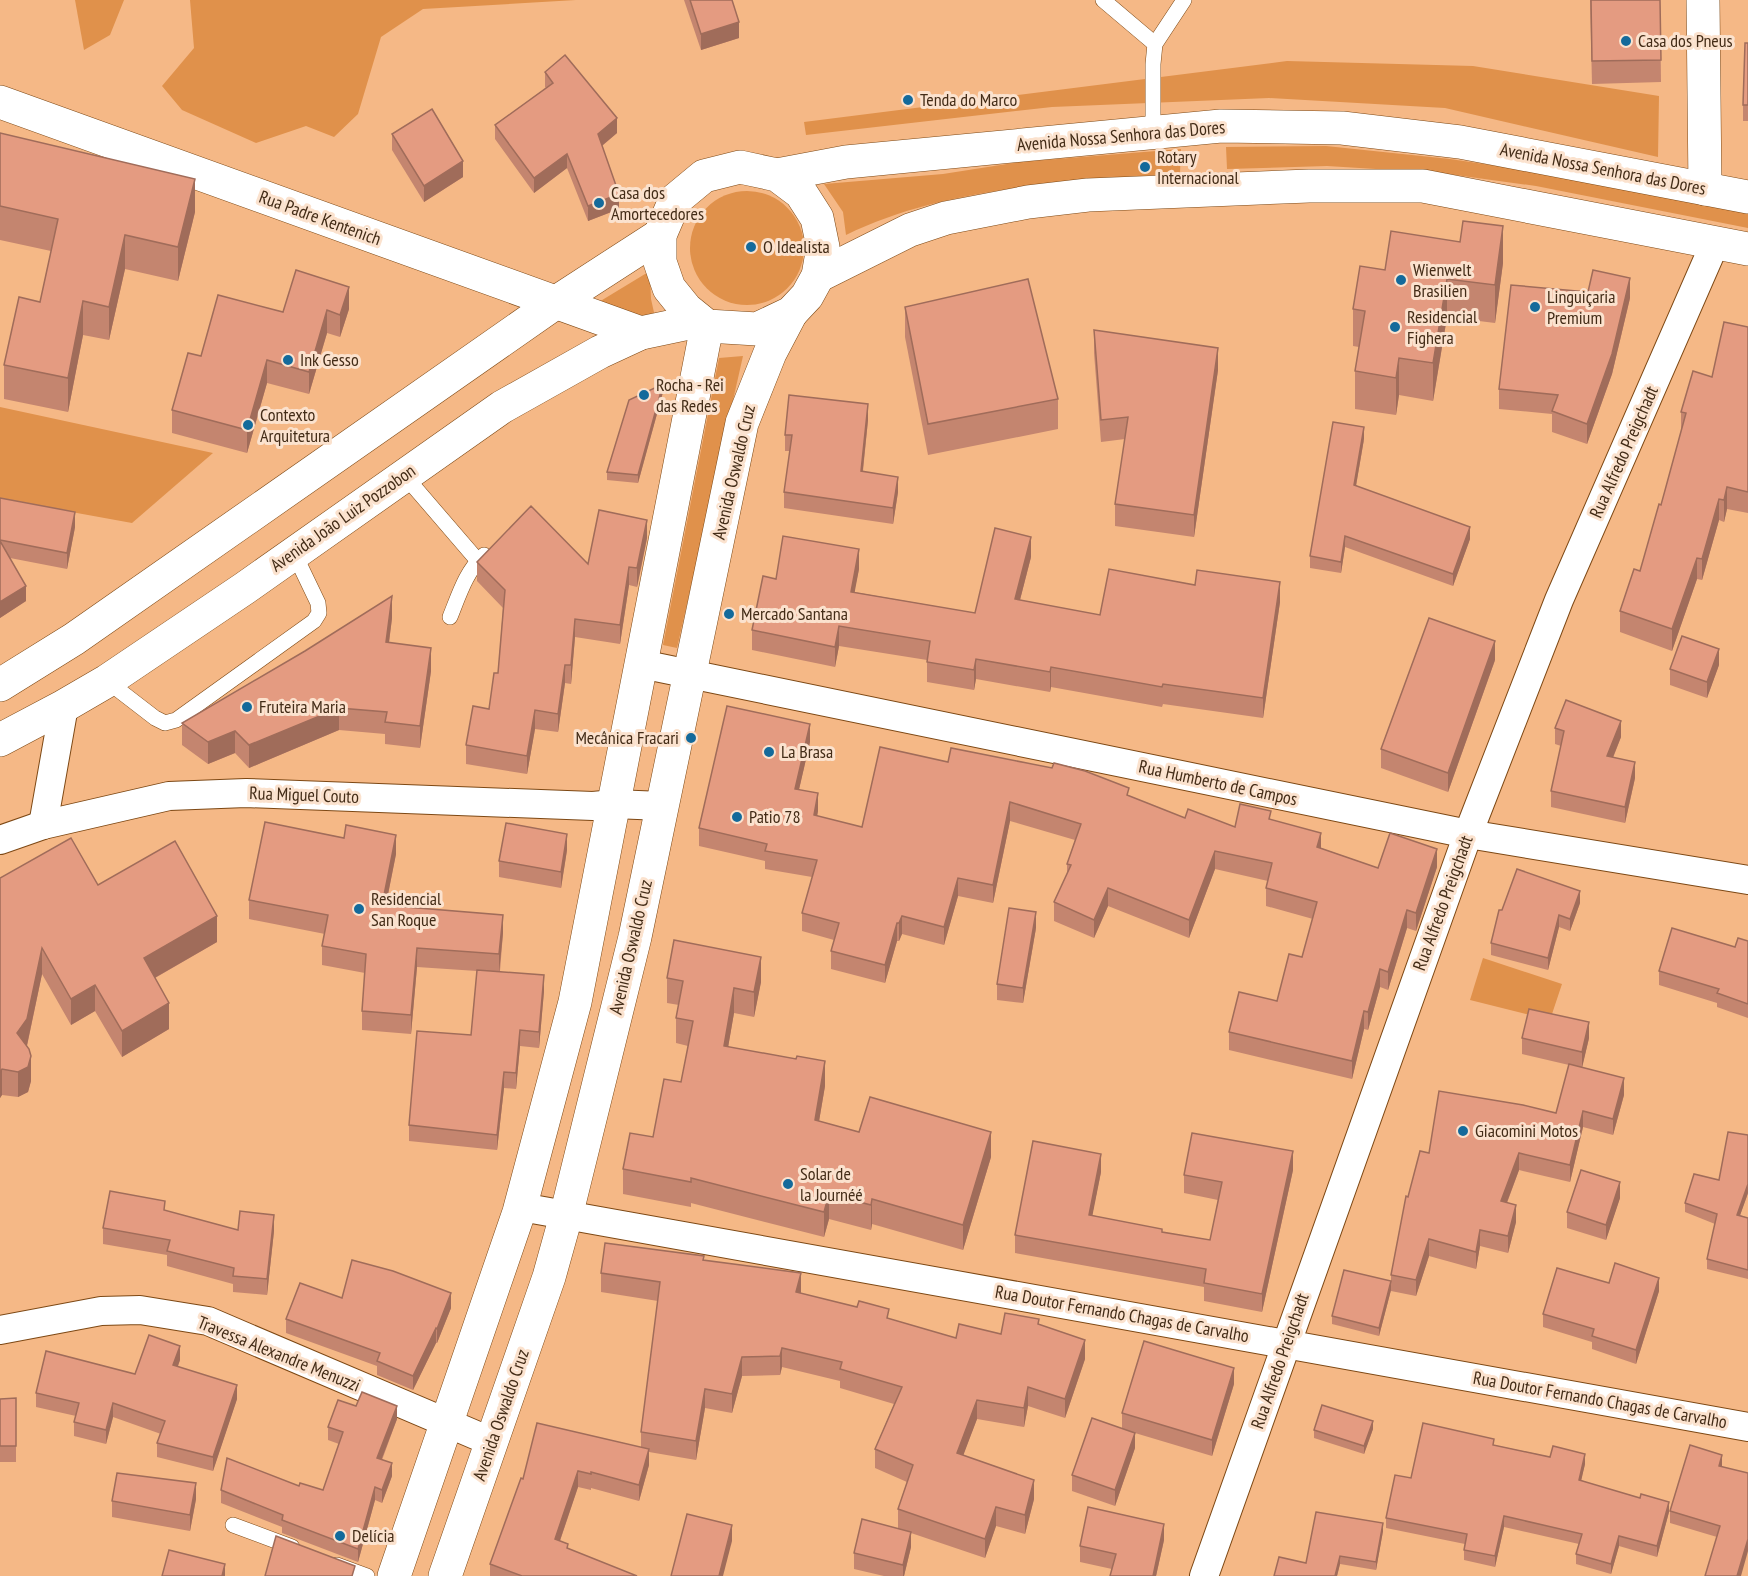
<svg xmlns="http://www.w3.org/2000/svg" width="1748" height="1576" viewBox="0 0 1748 1576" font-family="'PT Sans Narrow',sans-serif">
  <rect width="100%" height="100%" fill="#f5b886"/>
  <g fill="#e0914b">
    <path d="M 75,0 L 124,0 L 110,35 L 84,50 Z"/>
    <path d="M 190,0 L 576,0 L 423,9 L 381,37 L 358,114 L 334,137 L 306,126 L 256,143 L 182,110 L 162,86 L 194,48 Z"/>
    <path d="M 1287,61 L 1473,66 L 1659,96 L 1658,157 L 1445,108 L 1269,98 L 1052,107 L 806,135 L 804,122 Z"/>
    <path d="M 1326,146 L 1450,159 L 1538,172 L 1748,212 L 1748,228 L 1536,186 L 1441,173 L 1327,166 L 1227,169 L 1226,147 Z"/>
    <path d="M 1181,149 L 1180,173 C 1070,182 946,186 846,235 L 843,212 L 824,184 L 943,174 L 1020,162 Z"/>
    <circle cx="747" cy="248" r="57"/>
    <path d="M 650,271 L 651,299 L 655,317 L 637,319 L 589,308 Z"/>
    <path d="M 743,356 L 677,648 L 663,645 L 719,358 Z"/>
    <path d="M 0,407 L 213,453 L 132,523 L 0,499 Z"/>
    <path d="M 1483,958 L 1562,984 L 1550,1020 L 1470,1000 Z"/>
  </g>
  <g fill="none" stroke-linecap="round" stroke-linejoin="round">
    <defs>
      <g id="lane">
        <path d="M 1103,0 L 1155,44"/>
        <path d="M 1153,133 L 1153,64 L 1155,44 L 1184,0"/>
        <path d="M 404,475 L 478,561"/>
        <path d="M 450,617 C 459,595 466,571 484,555"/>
        <path d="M 107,681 L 155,718 L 165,723 L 176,720 L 314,621 L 319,613 L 318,603 L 294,553"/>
        <path d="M 233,1525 L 292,1547"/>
        <path d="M 337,1565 L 367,1576"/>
      </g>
      <g id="street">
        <path d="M 641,664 L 1468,834 L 1748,880"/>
        <path d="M 43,825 L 64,706"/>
        <path d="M 0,840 L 43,825 L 169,796 L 246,793 L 593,806 L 614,804 L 662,806"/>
        <path d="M 521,1207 L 1748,1427"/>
        <path d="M 0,1330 L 101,1311 L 140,1310 L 208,1321 L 492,1442"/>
        <path d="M 1204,1576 L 1468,834 L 1559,600 L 1715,243"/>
      </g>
      <g id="secondary">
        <path d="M 1703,0 L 1705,189"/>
        <path d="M 0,102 L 641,333"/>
        <path d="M 394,1576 L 519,1212 L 575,1002 L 707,326"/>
        <path d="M 445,1576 L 549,1277 L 566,1216 L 635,937 L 742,423 L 770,353 L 791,313"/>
      </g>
      <g id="primary">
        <path d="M 740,167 L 777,175 L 801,193 L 817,218 L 823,247 L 818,276 L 807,296 L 791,313 L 757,329 L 707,326 L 686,309 L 669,288 L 660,262 L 660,235 L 675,200 L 704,176 Z"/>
        <path d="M 777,175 L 846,162 L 1221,126 L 1342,128 L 1460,142 L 1748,197"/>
        <path d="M 818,276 L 910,230 L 946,218 L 1028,202 L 1088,195 L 1309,186 L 1423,186 L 1748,249"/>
        <path d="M 0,685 L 74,639 L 555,303 L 660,235"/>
        <path d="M 0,740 L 64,706 L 107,681 L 245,588 L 502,407 L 600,352 L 641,333 L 698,321"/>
      </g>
    </defs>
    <use href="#lane" stroke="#7d4814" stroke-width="16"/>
    <use href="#street" stroke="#7d4814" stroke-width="30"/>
    <use href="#secondary" stroke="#7d4814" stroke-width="34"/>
    <use href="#primary" stroke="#7d4814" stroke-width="34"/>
    <use href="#lane" stroke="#fff" stroke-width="15"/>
    <use href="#street" stroke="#fff" stroke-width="28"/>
    <use href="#secondary" stroke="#fff" stroke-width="33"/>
    <use href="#primary" stroke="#fff" stroke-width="33"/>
  </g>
  <g fill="#c4856f">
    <path d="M 684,0 L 732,0 L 739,38 L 701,50 Z"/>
    <path d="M 1590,0 L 1660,0 L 1661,82 L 1592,84 Z"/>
    <path d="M 1748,43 L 1748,121 L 1743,121 L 1743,105 Z"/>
    <path d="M 545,72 L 617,133 L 602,146 L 619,209 L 588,221 L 567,168 L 534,193 L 495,139 L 495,125 L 546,88 L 545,87 Z"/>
    <path d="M 0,133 L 195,212 L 178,281 L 125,269 L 109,340 L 83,335 L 68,412 L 4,399 L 4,365 L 40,302 L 51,251 L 0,240 Z"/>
    <path d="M 392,134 L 463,177 L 424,202 L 392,150 Z"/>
    <path d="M 1503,263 L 1495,323 L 1447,317 L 1433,401 L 1399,395 L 1396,415 L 1355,409 L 1355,371 L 1359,347 L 1353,346 L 1353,309 L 1385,270 Z"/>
    <path d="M 1630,298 L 1612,374 L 1587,444 L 1552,432 L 1552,414 L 1499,409 L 1499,389 Z"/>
    <path d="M 905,307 L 1058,399 L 1058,429 L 928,455 L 905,337 Z"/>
    <path d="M 349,309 L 340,337 L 327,333 L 309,394 L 267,383 L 247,453 L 172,433 L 172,410 L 201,356 L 283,312 Z"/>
    <path d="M 1748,327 L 1748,513 L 1727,509 L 1724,522 L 1719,520 L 1702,580 L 1697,579 L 1672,651 L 1620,632 L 1620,611 L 1640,571 L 1661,505 L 1681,431 L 1681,412 L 1712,377 Z"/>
    <path d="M 1094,330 L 1218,370 L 1194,537 L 1115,526 L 1115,504 L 1125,439 L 1101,442 L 1094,353 Z"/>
    <path d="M 663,392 L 638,483 L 607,480 L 607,472 Z"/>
    <path d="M 868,420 L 863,471 L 898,492 L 893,524 L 784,508 L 784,492 L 790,451 L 785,451 L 785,435 Z"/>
    <path d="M 1364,439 L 1356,486 L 1470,539 L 1453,586 L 1345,547 L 1341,573 L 1310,568 L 1310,556 Z"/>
    <path d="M 0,498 L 75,527 L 67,569 L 10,558 L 26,601 L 0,618 Z"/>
    <path d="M 647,538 L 637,587 L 629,585 L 620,644 L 575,637 L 571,684 L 565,683 L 558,732 L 535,729 L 527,774 L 466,764 L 466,745 L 489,709 L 498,673 L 503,608 L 477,581 L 477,562 L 588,564 Z"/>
    <path d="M 1031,557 L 1020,600 L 1100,615 L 1280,602 L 1263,718 L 1163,704 L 1162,707 L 1051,687 L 1050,692 L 976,679 L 974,690 L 927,682 L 927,660 L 839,646 L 835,667 L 752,650 L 752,630 L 776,579 L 859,569 L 854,592 L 975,613 Z"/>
    <path d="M 392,618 L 389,643 L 431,671 L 420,748 L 385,744 L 385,734 L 339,730 L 249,768 L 235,753 L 208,764 L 182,745 L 182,723 Z"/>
    <path d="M 1495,660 L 1448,792 L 1381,768 L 1381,749 Z"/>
    <path d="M 1719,665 L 1707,698 L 1670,685 L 1670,669 Z"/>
    <path d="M 1555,728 L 1621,737 L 1613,758 L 1635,778 L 1625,823 L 1551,807 L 1551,791 L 1561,746 L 1555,744 Z"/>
    <path d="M 810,742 L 799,789 L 818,811 L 817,816 L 862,827 L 948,762 L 1129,796 L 1185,818 L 1235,827 L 1271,820 L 1321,848 L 1378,868 L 1437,867 L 1416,931 L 1407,928 L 1388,990 L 1380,987 L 1368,1030 L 1364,1029 L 1352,1079 L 1229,1050 L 1229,1032 L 1277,1001 L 1302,957 L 1313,919 L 1266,906 L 1266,888 L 1268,881 L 1215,869 L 1189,938 L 1108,906 L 1094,938 L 1054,921 L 1054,902 L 1067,874 L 1067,864 L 1075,840 L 1010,821 L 993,903 L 958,896 L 944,945 L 902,934 L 899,941 L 897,941 L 885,983 L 831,969 L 831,951 L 834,940 L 802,931 L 802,913 L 812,877 L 765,869 L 765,861 L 699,846 L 699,828 Z"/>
    <path d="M 567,850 L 561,888 L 499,877 L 499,861 Z"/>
    <path d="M 396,854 L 386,905 L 503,933 L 500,971 L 544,991 L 539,1048 L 520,1046 L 516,1089 L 504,1088 L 497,1150 L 409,1141 L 409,1125 L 471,1035 L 477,971 L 417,967 L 411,1034 L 362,1030 L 362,1011 L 365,973 L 322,965 L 322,946 L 325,934 L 249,919 L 249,900 Z"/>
    <path d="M 0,878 L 98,885 L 217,942 L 155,978 L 169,1029 L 122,1057 L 95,1011 L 71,1025 L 42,974 L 27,1046 L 31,1081 L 28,1092 L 18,1097 L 2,1095 L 0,1098 Z"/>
    <path d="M 1580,903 L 1570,931 L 1559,927 L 1548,970 L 1491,955 L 1491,943 L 1502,910 Z"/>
    <path d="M 1036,928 L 1023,1003 L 997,1000 L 997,984 Z"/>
    <path d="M 1748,941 L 1748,1018 L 1717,1007 L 1717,1003 L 1659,985 L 1659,971 L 1735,947 Z"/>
    <path d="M 667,978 L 761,982 L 754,1017 L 734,1013 L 728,1047 L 825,1086 L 819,1121 L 859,1132 L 991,1157 L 963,1250 L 872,1224 L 871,1230 L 829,1219 L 824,1237 L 691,1203 L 691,1207 L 623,1194 L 623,1169 L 653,1137 L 681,1082 L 688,1046 L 676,1043 L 676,1018 L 679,1005 L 667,1003 Z"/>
    <path d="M 1522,1038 L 1589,1038 L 1582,1067 L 1624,1095 L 1613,1135 L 1583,1127 L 1570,1182 L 1519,1170 L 1507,1203 L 1516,1222 L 1508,1253 L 1480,1246 L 1476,1269 L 1429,1256 L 1416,1296 L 1391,1291 L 1391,1290 L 1379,1336 L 1332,1324 L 1332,1316 L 1391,1281 L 1391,1275 L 1408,1197 L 1429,1153 L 1556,1113 L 1569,1065 L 1522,1054 Z"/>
    <path d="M 1293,1170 L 1262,1312 L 1204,1301 L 1204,1287 L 1015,1253 L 1015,1235 L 1101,1172 L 1092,1215 L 1162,1232 L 1210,1240 L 1218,1200 L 1184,1193 L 1184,1175 Z"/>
    <path d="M 1719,1180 L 1748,1193 L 1740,1215 L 1748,1218 L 1748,1279 L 1707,1269 L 1707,1259 L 1715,1224 L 1685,1212 L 1685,1203 Z"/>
    <path d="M 1620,1198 L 1606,1240 L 1567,1228 L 1567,1212 Z"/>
    <path d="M 165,1211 L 238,1230 L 274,1231 L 267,1295 L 233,1292 L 233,1284 L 167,1266 L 167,1255 L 103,1244 L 103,1228 Z"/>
    <path d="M 704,1260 L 800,1293 L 956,1338 L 1001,1334 L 1039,1325 L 1085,1359 L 1065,1418 L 1028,1406 L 1024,1427 L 977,1419 L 963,1455 L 1034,1499 L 1025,1534 L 996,1526 L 985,1558 L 911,1533 L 911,1547 L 904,1576 L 884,1576 L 854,1569 L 854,1553 L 898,1528 L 898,1509 L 907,1482 L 875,1468 L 875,1449 L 894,1404 L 840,1388 L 840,1381 L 782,1367 L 780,1375 L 742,1376 L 732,1413 L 705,1408 L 696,1460 L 649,1452 L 649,1465 L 639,1501 L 591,1488 L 591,1490 L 578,1487 L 560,1541 L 568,1549 L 637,1576 L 490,1576 L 490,1564 L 523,1479 L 641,1447 L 641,1432 L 658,1301 L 601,1292 L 601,1273 Z"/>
    <path d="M 1609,1283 L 1659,1291 L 1636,1364 L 1592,1349 L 1592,1342 L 1543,1327 L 1543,1314 Z"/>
    <path d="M 342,1298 L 451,1308 L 437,1343 L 436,1343 L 413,1390 L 377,1375 L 377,1366 L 286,1333 L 286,1319 Z"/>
    <path d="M 180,1360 L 178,1366 L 237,1399 L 213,1471 L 157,1457 L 157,1443 L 161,1434 L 113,1417 L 106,1444 L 74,1436 L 74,1422 L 76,1416 L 36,1407 L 36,1393 L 135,1374 Z"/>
    <path d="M 1234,1384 L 1212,1456 L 1135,1433 L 1135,1448 L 1115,1506 L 1072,1491 L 1072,1475 L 1122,1428 L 1122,1413 Z"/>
    <path d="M 16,1398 L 16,1462 L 0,1462 L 0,1399 Z"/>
    <path d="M 356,1406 L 397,1419 L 382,1460 L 392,1476 L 382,1503 L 375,1500 L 358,1562 L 282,1533 L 282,1527 L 221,1503 L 221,1490 L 299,1486 L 323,1490 L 339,1444 L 328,1440 L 328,1427 Z"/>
    <path d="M 1373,1429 L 1364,1454 L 1314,1438 L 1314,1430 Z"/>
    <path d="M 1494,1445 L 1585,1464 L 1581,1480 L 1669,1512 L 1657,1557 L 1619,1546 L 1611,1574 L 1576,1564 L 1576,1554 L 1579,1544 L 1504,1527 L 1495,1567 L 1464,1560 L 1464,1550 L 1465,1544 L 1386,1528 L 1386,1518 L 1411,1478 Z"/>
    <path d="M 1722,1467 L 1741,1576 L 1717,1537 L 1670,1523 L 1670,1511 Z"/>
    <path d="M 196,1499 L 190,1531 L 112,1517 L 112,1501 Z"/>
    <path d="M 1383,1531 L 1376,1570 L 1340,1564 L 1337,1576 L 1274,1576 Z"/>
    <path d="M 1164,1540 L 1156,1576 L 1110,1576 L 1112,1569 L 1080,1562 L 1080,1546 Z"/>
  </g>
  <g fill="#a06c5a">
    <path d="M 739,22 L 739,38 L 701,50 L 701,34 Z"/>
    <path d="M 617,118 L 617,133 L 598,149 L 598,134 Z"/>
    <path d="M 567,154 L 567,168 L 534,193 L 534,178 Z"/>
    <path d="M 463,161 L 463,177 L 424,202 L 424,186 Z"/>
    <path d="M 195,179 L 195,212 L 178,281 L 178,247 Z"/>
    <path d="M 619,194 L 619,209 L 588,221 L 588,206 Z"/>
    <path d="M 1503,226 L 1503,263 L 1495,323 L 1495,285 Z"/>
    <path d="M 125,235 L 125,269 L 109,340 L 109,307 Z"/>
    <path d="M 1630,278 L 1630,298 L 1612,374 L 1587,444 L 1587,424 Z"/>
    <path d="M 1447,279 L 1447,317 L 1433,401 L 1433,363 Z"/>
    <path d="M 349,287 L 349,309 L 340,337 L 340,315 Z"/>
    <path d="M 83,301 L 83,335 L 68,412 L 68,378 Z"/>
    <path d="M 327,310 L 327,333 L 309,394 L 309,372 Z"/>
    <path d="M 1218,348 L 1218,370 L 1194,537 L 1194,515 Z"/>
    <path d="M 1399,358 L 1399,395 L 1396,415 L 1396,378 Z"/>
    <path d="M 267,360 L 267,383 L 247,453 L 247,430 Z"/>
    <path d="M 663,384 L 663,392 L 638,483 L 638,475 Z"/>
    <path d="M 868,404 L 868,420 L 861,487 L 861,471 Z"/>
    <path d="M 1364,427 L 1364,439 L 1354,497 L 1354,485 Z"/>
    <path d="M 898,477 L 898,492 L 893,524 L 893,508 Z"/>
    <path d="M 1727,487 L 1727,509 L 1724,522 L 1724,500 Z"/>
    <path d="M 1719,499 L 1719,520 L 1702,580 L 1702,559 Z"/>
    <path d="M 75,512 L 75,527 L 67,569 L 67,553 Z"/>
    <path d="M 647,520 L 647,538 L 637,587 L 637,568 Z"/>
    <path d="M 1470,527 L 1470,539 L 1453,586 L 1453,574 Z"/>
    <path d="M 1345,536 L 1345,547 L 1341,573 L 1341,562 Z"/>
    <path d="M 1031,537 L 1031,557 L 1015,619 L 1015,599 Z"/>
    <path d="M 859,549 L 859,569 L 851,612 L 851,592 Z"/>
    <path d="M 1697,558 L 1697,579 L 1672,651 L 1672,629 Z"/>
    <path d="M 629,567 L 629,585 L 620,644 L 620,625 Z"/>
    <path d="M 1280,582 L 1280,602 L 1263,718 L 1263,698 Z"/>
    <path d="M 26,586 L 26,601 L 0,618 L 0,602 Z"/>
    <path d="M 392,596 L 392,618 L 386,665 L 386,642 Z"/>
    <path d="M 575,619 L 575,637 L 571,684 L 571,665 Z"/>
    <path d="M 839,626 L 839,646 L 835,667 L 835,647 Z"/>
    <path d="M 1495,641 L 1495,660 L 1448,792 L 1448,773 Z"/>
    <path d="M 431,648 L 431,671 L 420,748 L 420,726 Z"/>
    <path d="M 1719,649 L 1719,665 L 1707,698 L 1707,682 Z"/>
    <path d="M 976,659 L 976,679 L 974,690 L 974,670 Z"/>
    <path d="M 565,665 L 565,683 L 558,732 L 558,714 Z"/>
    <path d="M 1051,667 L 1051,687 L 1050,692 L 1050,672 Z"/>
    <path d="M 339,708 L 339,730 L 249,768 L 249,745 Z"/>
    <path d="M 535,710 L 535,729 L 527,774 L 527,756 Z"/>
    <path d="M 1621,721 L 1621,737 L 1607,772 L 1607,756 Z"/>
    <path d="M 810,724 L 810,742 L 795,807 L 795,789 Z"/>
    <path d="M 235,731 L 235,753 L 208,764 L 208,742 Z"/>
    <path d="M 1635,762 L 1635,778 L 1625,823 L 1625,807 Z"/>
    <path d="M 818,793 L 818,811 L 814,833 L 814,815 Z"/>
    <path d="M 1010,802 L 1010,821 L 993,903 L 993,885 Z"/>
    <path d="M 1321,833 L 1321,851 L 1317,847 Z"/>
    <path d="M 567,834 L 567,850 L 561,888 L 561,872 Z"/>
    <path d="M 396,835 L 396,854 L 382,924 L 382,905 Z"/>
    <path d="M 1437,849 L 1437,867 L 1416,931 L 1416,913 Z"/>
    <path d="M 1215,851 L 1215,869 L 1189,938 L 1189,920 Z"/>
    <path d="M 958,878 L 958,896 L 944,945 L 944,927 Z"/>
    <path d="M 1108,888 L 1108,906 L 1094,938 L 1094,920 Z"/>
    <path d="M 1580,891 L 1580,903 L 1570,931 L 1570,919 Z"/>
    <path d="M 1407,910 L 1407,928 L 1388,990 L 1388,972 Z"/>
    <path d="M 1036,912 L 1036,928 L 1023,1003 L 1023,988 Z"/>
    <path d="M 503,915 L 503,933 L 499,973 L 499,954 Z"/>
    <path d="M 1559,915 L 1559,927 L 1548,970 L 1548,958 Z"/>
    <path d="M 217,916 L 217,942 L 144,984 L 144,958 Z"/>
    <path d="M 902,916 L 902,934 L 899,941 L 899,923 Z"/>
    <path d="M 897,923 L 897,941 L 885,983 L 885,965 Z"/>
    <path d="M 42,948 L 42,974 L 27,1045 L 17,1059 L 17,1033 Z"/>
    <path d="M 417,948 L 417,967 L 411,1034 L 411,1015 Z"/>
    <path d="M 761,957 L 761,982 L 754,1017 L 754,992 Z"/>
    <path d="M 1380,969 L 1380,987 L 1368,1030 L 1368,1012 Z"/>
    <path d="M 544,975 L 544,991 L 539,1048 L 539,1032 Z"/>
    <path d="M 95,985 L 95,1011 L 71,1025 L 71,999 Z"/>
    <path d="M 734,988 L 734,1013 L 724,1071 L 724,1046 Z"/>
    <path d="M 169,1003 L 169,1029 L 122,1057 L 122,1031 Z"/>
    <path d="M 1364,1011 L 1364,1029 L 1352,1079 L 1352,1061 Z"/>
    <path d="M 1589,1022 L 1589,1038 L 1582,1068 L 1582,1052 Z"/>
    <path d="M 520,1030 L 520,1046 L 516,1089 L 516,1073 Z"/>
    <path d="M 31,1056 L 31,1081 L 28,1092 L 18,1097 L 18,1072 Z"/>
    <path d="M 825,1061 L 825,1086 L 815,1145 L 815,1120 Z"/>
    <path d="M 2,1069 L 2,1095 L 0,1098 L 0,1072 Z"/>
    <path d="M 504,1072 L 504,1088 L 497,1150 L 497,1135 Z"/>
    <path d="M 1624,1078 L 1624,1095 L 1613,1135 L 1613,1119 Z"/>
    <path d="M 1583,1111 L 1583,1127 L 1570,1182 L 1570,1165 Z"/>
    <path d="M 991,1132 L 991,1157 L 963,1250 L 963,1225 Z"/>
    <path d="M 1293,1151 L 1293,1170 L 1262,1312 L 1262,1294 Z"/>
    <path d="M 1519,1153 L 1519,1170 L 1501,1218 L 1501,1201 Z"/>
    <path d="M 1101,1154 L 1101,1172 L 1089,1233 L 1089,1215 Z"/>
    <path d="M 1620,1182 L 1620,1198 L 1606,1240 L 1606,1225 Z"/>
    <path d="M 1748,1184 L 1748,1193 L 1737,1224 L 1737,1215 Z"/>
    <path d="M 829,1194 L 829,1219 L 824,1237 L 824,1212 Z"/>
    <path d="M 872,1199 L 872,1224 L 871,1230 L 871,1205 Z"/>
    <path d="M 1516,1205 L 1516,1222 L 1508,1253 L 1508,1236 Z"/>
    <path d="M 274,1215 L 274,1231 L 267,1295 L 267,1279 Z"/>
    <path d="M 1480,1230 L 1480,1246 L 1476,1269 L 1476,1252 Z"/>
    <path d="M 1429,1239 L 1429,1256 L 1416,1296 L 1416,1280 Z"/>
    <path d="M 801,1273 L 801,1292 L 796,1311 L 796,1292 Z"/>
    <path d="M 1659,1278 L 1659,1291 L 1636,1364 L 1636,1350 Z"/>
    <path d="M 1391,1282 L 1391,1290 L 1379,1336 L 1379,1328 Z"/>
    <path d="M 451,1293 L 451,1308 L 437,1343 L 437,1329 Z"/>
    <path d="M 436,1328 L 436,1343 L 413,1390 L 413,1376 Z"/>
    <path d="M 1085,1340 L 1085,1359 L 1065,1418 L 1065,1399 Z"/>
    <path d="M 180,1346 L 180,1360 L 173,1379 L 173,1365 Z"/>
    <path d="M 782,1348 L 782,1367 L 780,1375 L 780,1356 Z"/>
    <path d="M 742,1357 L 742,1376 L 732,1413 L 732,1394 Z"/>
    <path d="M 1234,1368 L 1234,1384 L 1212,1456 L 1212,1440 Z"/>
    <path d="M 237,1385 L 237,1399 L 213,1471 L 213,1457 Z"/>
    <path d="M 1028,1387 L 1028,1406 L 1024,1427 L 1024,1408 Z"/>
    <path d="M 705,1389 L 705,1408 L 696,1460 L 696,1441 Z"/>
    <path d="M 977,1400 L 977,1419 L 957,1472 L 957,1453 Z"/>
    <path d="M 113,1403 L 113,1417 L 106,1444 L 106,1430 Z"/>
    <path d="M 397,1406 L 397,1419 L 377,1471 L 377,1458 Z"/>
    <path d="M 1373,1421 L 1373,1429 L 1364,1454 L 1364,1446 Z"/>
    <path d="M 1135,1433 L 1135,1448 L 1115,1506 L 1115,1490 Z"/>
    <path d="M 649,1449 L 649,1465 L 639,1501 L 639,1485 Z"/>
    <path d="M 1585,1454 L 1585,1464 L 1579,1490 L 1579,1480 Z"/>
    <path d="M 1722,1455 L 1722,1467 L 1719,1466 Z"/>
    <path d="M 392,1463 L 392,1476 L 382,1503 L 382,1490 Z"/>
    <path d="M 578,1471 L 578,1487 L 555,1555 L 555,1539 Z"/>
    <path d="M 1034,1480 L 1034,1499 L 1025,1534 L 1025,1515 Z"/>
    <path d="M 196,1483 L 196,1499 L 190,1531 L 190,1515 Z"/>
    <path d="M 375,1487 L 375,1500 L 358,1562 L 358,1549 Z"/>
    <path d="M 1669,1502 L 1669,1512 L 1657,1557 L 1657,1546 Z"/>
    <path d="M 996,1507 L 996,1526 L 985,1558 L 985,1539 Z"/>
    <path d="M 1504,1516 L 1504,1527 L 1495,1567 L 1495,1556 Z"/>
    <path d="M 1383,1523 L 1383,1531 L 1376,1570 L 1376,1562 Z"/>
    <path d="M 1164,1524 L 1164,1540 L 1156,1576 L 1153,1576 Z"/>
    <path d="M 732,1525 L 732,1541 L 723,1576 L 719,1576 Z"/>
    <path d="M 911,1532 L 911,1547 L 904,1576 L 903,1576 L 903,1565 Z"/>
    <path d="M 1619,1536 L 1619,1546 L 1611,1574 L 1611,1564 Z"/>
    <path d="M 1748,1539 L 1748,1551 L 1741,1576 L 1737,1576 Z"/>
    <path d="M 1340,1556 L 1340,1564 L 1337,1576 L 1335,1576 Z"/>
    <path d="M 225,1564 L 225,1576 L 222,1576 Z"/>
  </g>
  <g fill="#e49b81" stroke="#a06c5a" stroke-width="1.5">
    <path d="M 690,0 L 732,0 L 739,22 L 701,34 Z"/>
    <path d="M 1591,0 L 1660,0 L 1661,60 L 1592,61 Z"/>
    <path d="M 1745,43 L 1748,43 L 1748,105 L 1743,105 Z"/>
    <path d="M 565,55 L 617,118 L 598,134 L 619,194 L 588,206 L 567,154 L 534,178 L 495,125 L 553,83 L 545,72 Z"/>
    <path d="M 432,109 L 463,161 L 424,186 L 392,134 Z"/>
    <path d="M 0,133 L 195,179 L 178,247 L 125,235 L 109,307 L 83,301 L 68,378 L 4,365 L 19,297 L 40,302 L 58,219 L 0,206 Z"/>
    <path d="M 1463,221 L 1503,226 L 1495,285 L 1447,279 L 1433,363 L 1399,358 L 1396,378 L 1355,371 L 1365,311 L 1353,309 L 1360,266 L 1385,270 L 1391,231 L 1460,242 Z"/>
    <path d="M 296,270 L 349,287 L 340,315 L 327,310 L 309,372 L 267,360 L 247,430 L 172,410 L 188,353 L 201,356 L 218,295 L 283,312 Z"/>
    <path d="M 1593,270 L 1630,278 L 1612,354 L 1587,424 L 1552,411 L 1558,395 L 1499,389 L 1511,285 L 1588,292 Z"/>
    <path d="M 1028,279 L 1058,399 L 928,424 L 905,307 Z"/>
    <path d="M 1724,322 L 1748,327 L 1748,492 L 1727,487 L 1724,500 L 1719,499 L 1702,559 L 1697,558 L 1672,629 L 1620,611 L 1634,569 L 1640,571 L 1659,504 L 1661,505 L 1686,413 L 1681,412 L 1693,371 L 1712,377 Z"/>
    <path d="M 1094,330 L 1218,348 L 1194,515 L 1115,504 L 1128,417 L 1101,420 Z"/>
    <path d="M 663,384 L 638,475 L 607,472 L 629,400 Z"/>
    <path d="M 789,395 L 868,404 L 861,471 L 898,477 L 893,508 L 784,492 L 792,435 L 785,435 Z"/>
    <path d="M 1333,422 L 1364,427 L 1354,485 L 1470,527 L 1453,574 L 1345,536 L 1341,562 L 1310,556 Z"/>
    <path d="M 0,498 L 75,512 L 67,553 L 0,540 Z"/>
    <path d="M 531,506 L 588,564 L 599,510 L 647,520 L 637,568 L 629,567 L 620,625 L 575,619 L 571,665 L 565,665 L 558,714 L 535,710 L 527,756 L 466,745 L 473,706 L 489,709 L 494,673 L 498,673 L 505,590 L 477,562 Z"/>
    <path d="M 995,528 L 1031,537 L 1015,599 L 1100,615 L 1109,569 L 1195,585 L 1197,570 L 1280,582 L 1263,698 L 1163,684 L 1162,687 L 1051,667 L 1050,672 L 976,659 L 974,670 L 927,662 L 930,641 L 839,626 L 835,647 L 752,630 L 763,576 L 776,579 L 783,536 L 859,549 L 851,592 L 975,613 Z"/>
    <path d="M 0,541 L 26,586 L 0,602 Z"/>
    <path d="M 392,596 L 386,642 L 431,648 L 420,726 L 385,722 L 387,712 L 339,708 L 249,745 L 235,731 L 208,742 L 182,723 L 305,651 Z"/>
    <path d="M 1429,618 L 1495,641 L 1448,773 L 1381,749 Z"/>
    <path d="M 1682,636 L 1719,649 L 1707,682 L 1670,669 Z"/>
    <path d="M 1566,700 L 1621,721 L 1607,756 L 1635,762 L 1625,807 L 1551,791 L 1564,731 L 1555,728 Z"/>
    <path d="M 727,706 L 810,724 L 795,789 L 818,793 L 814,815 L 862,827 L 880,747 L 948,762 L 951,748 L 1052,768 L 1054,763 L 1085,771 L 1129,788 L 1127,795 L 1185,818 L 1188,809 L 1235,827 L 1240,804 L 1271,811 L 1269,819 L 1321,833 L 1317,847 L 1378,868 L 1390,833 L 1437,849 L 1416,913 L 1407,910 L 1388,972 L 1380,969 L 1368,1012 L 1364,1011 L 1352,1061 L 1229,1032 L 1239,992 L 1277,1001 L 1289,954 L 1302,957 L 1317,902 L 1266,888 L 1272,863 L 1215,851 L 1189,920 L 1108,888 L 1094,920 L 1054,902 L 1071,865 L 1067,864 L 1081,824 L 1010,802 L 993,885 L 958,878 L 944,927 L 902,916 L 899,923 L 897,923 L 885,965 L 831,951 L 839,923 L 802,913 L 817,860 L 765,851 L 767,844 L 699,828 Z"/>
    <path d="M 265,822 L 344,838 L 346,825 L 396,835 L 382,905 L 503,915 L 499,954 L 417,948 L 411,1015 L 362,1011 L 366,954 L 322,946 L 328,915 L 249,900 Z"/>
    <path d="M 506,823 L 567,834 L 561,872 L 499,861 Z"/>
    <path d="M 71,838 L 98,885 L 175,841 L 217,916 L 144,958 L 169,1003 L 122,1031 L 95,985 L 71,999 L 42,948 L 27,1019 L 17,1033 L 29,1049 L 31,1056 L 28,1067 L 18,1072 L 2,1069 L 0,1072 L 0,878 Z"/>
    <path d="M 1517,869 L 1580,891 L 1570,919 L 1559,915 L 1548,958 L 1491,943 L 1499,910 L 1502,910 Z"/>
    <path d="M 1009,908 L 1036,912 L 1023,988 L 997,984 Z"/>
    <path d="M 1672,928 L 1735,947 L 1738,938 L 1748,941 L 1748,1004 L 1717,993 L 1719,989 L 1659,971 Z"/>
    <path d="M 674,940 L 761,957 L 754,992 L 734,988 L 724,1046 L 796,1059 L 797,1056 L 825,1061 L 815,1120 L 859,1132 L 870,1097 L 991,1132 L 963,1225 L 872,1199 L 871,1205 L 829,1194 L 824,1212 L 691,1178 L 691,1182 L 623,1169 L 630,1133 L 653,1137 L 664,1079 L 681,1082 L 693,1021 L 676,1018 L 683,981 L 667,978 Z"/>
    <path d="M 477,970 L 544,975 L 539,1032 L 520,1030 L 516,1073 L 504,1072 L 497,1135 L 409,1125 L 417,1031 L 471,1035 Z"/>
    <path d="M 1529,1009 L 1589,1022 L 1582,1052 L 1522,1038 Z"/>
    <path d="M 1569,1064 L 1624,1078 L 1613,1119 L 1583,1111 L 1570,1165 L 1519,1153 L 1501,1201 L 1516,1205 L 1508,1236 L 1480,1230 L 1476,1252 L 1429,1239 L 1416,1280 L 1391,1275 L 1406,1196 L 1408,1197 L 1420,1151 L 1429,1153 L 1439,1091 L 1523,1105 L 1556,1113 Z"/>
    <path d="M 1728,1132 L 1748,1135 L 1748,1184 L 1737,1215 L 1748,1218 L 1748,1270 L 1707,1259 L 1717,1214 L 1685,1203 L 1694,1174 L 1719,1180 Z"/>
    <path d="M 1192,1133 L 1293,1151 L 1262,1294 L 1204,1283 L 1206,1269 L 1015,1235 L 1033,1141 L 1101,1154 L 1089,1215 L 1162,1229 L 1162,1232 L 1210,1240 L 1222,1182 L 1184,1175 Z"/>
    <path d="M 1581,1170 L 1620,1182 L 1606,1225 L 1567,1212 Z"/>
    <path d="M 110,1191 L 165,1201 L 164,1210 L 238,1230 L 240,1211 L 274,1215 L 267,1279 L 233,1276 L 234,1268 L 167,1251 L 170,1240 L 103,1228 Z"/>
    <path d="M 605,1243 L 704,1256 L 703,1260 L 801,1273 L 796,1292 L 857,1307 L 859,1301 L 889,1309 L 887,1318 L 956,1338 L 959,1324 L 1001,1334 L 1005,1313 L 1039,1319 L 1038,1324 L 1085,1340 L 1065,1399 L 1028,1387 L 1024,1408 L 977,1400 L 957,1453 L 1034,1480 L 1025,1515 L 996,1507 L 985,1539 L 898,1509 L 913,1465 L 875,1449 L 902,1387 L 840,1369 L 842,1362 L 782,1348 L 780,1356 L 742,1357 L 732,1394 L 705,1389 L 696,1441 L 641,1432 L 660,1282 L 601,1273 Z"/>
    <path d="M 352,1260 L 393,1271 L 451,1293 L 437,1329 L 436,1328 L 413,1376 L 377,1361 L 380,1353 L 286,1319 L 300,1283 L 342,1298 Z"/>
    <path d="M 1615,1263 L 1659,1278 L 1636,1350 L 1592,1336 L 1594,1329 L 1543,1314 L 1557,1268 L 1609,1283 Z"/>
    <path d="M 1344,1270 L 1391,1281 L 1379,1328 L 1332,1316 Z"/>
    <path d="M 149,1335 L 180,1346 L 173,1365 L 237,1385 L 213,1457 L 157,1443 L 165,1421 L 113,1403 L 106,1430 L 74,1422 L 79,1403 L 36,1393 L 46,1351 L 135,1374 Z"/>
    <path d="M 1144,1341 L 1234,1368 L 1212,1440 L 1122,1413 Z"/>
    <path d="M 362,1392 L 397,1406 L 377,1458 L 392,1463 L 382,1490 L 375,1487 L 358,1549 L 282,1520 L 283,1515 L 221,1490 L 227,1458 L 299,1486 L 300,1483 L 323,1490 L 343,1432 L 328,1427 L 338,1400 L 356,1406 Z"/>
    <path d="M 16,1398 L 16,1446 L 0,1446 L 0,1399 Z"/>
    <path d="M 1322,1405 L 1373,1421 L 1364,1446 L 1314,1430 Z"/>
    <path d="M 1092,1418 L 1135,1433 L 1115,1490 L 1072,1475 Z"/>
    <path d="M 537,1423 L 649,1449 L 639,1485 L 591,1472 L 591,1474 L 578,1471 L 555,1539 L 568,1544 L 567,1548 L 637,1576 L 522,1576 L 490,1564 L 521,1478 L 523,1479 Z"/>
    <path d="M 1423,1423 L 1494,1439 L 1493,1445 L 1550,1457 L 1553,1446 L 1585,1454 L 1579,1480 L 1640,1498 L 1641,1494 L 1669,1502 L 1657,1546 L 1619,1536 L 1611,1564 L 1576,1554 L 1582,1534 L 1504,1516 L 1495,1556 L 1464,1550 L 1467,1534 L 1386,1518 L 1395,1475 L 1411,1478 Z"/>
    <path d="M 1690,1445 L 1722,1455 L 1719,1466 L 1748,1473 L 1748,1539 L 1737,1576 L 1705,1576 L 1720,1526 L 1670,1511 Z"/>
    <path d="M 117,1473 L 196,1483 L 190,1515 L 112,1501 Z"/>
    <path d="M 1088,1507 L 1164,1524 L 1153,1576 L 1110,1576 L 1116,1554 L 1080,1546 Z"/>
    <path d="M 1316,1512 L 1383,1523 L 1376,1562 L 1340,1556 L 1335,1576 L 1274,1576 L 1279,1557 L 1306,1563 Z"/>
    <path d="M 687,1514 L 732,1525 L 719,1576 L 671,1576 Z"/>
    <path d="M 862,1519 L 911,1532 L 903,1565 L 854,1553 Z"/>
    <path d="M 276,1536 L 355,1566 L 352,1576 L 265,1576 Z"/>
    <path d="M 169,1550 L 225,1564 L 222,1576 L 162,1576 Z"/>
  </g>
  <g fill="#146a9b" stroke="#fbe2ce" stroke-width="2">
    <circle cx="1626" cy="41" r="6"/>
    <circle cx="908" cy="100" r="6"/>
    <circle cx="1145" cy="167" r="6"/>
    <circle cx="599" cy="203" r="6"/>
    <circle cx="751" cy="247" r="6"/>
    <circle cx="1401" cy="280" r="6"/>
    <circle cx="1535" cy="307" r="6"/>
    <circle cx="1395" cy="327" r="6"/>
    <circle cx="288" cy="360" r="6"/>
    <circle cx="644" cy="395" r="6"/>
    <circle cx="248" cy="425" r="6"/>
    <circle cx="729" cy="614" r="6"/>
    <circle cx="247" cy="707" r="6"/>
    <circle cx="691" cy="738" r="6"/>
    <circle cx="769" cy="752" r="6"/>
    <circle cx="737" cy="817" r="6"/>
    <circle cx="359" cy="909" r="6"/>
    <circle cx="1463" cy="1131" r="6"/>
    <circle cx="788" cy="1184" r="6"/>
    <circle cx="340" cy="1536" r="6"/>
  </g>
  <g text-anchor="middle" stroke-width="6" stroke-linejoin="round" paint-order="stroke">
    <g font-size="18" fill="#432c17" stroke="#fbe2ce" text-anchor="start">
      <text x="1638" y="47">Casa dos Pneus</text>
      <text x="920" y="106">Tenda do Marco</text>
      <text x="1157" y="163">Rotary<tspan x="1157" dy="21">Internacional</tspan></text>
      <text x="611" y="199">Casa dos<tspan x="611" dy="21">Amortecedores</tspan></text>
      <text x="763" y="253">O Idealista</text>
      <text x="1413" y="276">Wienwelt<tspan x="1413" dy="21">Brasilien</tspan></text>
      <text x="1547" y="303">Linguiçaria<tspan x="1547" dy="21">Premium</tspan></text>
      <text x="1407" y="323">Residencial<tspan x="1407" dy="21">Fighera</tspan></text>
      <text x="300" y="366">Ink Gesso</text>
      <text x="656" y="391">Rocha - Rei<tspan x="656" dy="21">das Redes</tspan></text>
      <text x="260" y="421">Contexto<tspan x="260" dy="21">Arquitetura</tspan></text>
      <text x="741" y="620">Mercado Santana</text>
      <text x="259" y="713">Fruteira Maria</text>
      <text x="679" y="744" text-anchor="end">Mecânica Fracari</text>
      <text x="781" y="758">La Brasa</text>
      <text x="749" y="823">Patio 78</text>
      <text x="371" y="905">Residencial<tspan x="371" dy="21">San Roque</tspan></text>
      <text x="1475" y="1137">Giacomini Motos</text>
      <text x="800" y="1180">Solar de<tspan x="800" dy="21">la Journéé</tspan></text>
      <text x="352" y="1542">Delícia</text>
    </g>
    <g font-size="18" fill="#432c17" stroke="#fbe2ce">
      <text transform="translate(1121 136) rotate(-5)" y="6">Avenida Nossa Senhora das Dores</text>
      <text transform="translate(1603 169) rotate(11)" y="6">Avenida Nossa Senhora das Dores</text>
      <text transform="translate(320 218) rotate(20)" y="6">Rua Padre Kentenich</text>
      <text transform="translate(1624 452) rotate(-66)" y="6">Rua Alfredo Preigchadt</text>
      <text transform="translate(734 472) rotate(-77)" y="6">Avenida Oswaldo Cruz</text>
      <text transform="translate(343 518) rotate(-35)" y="6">Avenida João Luiz Pozzobon</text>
      <text transform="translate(1218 783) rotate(12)" y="6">Rua Humberto de Campos</text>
      <text transform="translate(304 795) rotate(2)" y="6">Rua Miguel Couto</text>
      <text transform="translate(1443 903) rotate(-70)" y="6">Rua Alfredo Preigchadt</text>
      <text transform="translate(631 947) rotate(-77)" y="6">Avenida Oswaldo Cruz</text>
      <text transform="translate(1122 1314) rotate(10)" y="6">Rua Doutor Fernando Chagas de Carvalho</text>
      <text transform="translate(279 1354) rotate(22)" y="6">Travessa Alexandre Menuzzi</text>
      <text transform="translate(1280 1361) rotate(-71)" y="6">Rua Alfredo Preigchadt</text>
      <text transform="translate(1600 1400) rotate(10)" y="6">Rua Doutor Fernando Chagas de Carvalho</text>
      <text transform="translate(501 1415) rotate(-71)" y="6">Avenida Oswaldo Cruz</text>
    </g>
  </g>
</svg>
